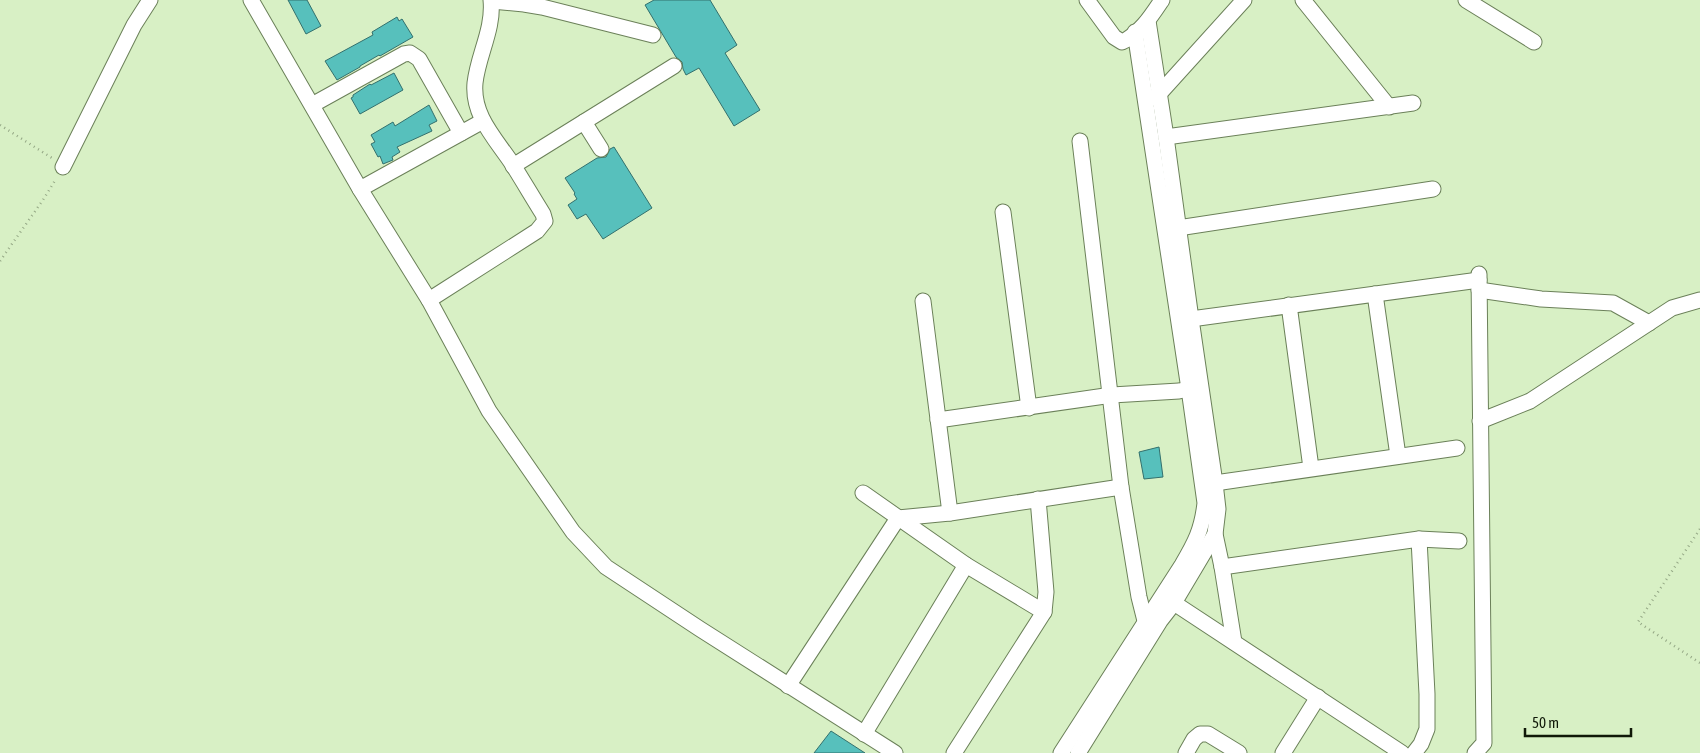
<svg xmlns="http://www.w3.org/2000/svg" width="1700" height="753" viewBox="0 0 1700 753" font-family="'Asap Condensed',sans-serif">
  <rect width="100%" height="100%" fill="#d8f0c5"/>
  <g fill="#57c0bc" stroke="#33706d">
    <path d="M 288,0 L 307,0 L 321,26 L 306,34 Z"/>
    <path d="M 654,0 L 710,0 L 737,45 L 725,53 L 760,110 L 734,126 L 699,68 L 686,75 L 683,69 L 682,62 L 676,57 L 645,5 Z"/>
    <path d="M 397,17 L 399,21 L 402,19 L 413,37 L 380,56 L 379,55 L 360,66 L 360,67 L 337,80 L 325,61 L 373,35 L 372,32 Z"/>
    <path d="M 394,73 L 403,90 L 360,114 L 351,98 L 353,97 L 353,95 L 370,84 L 371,85 Z"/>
    <path d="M 429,105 L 437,121 L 429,125 L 432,131 L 397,147 L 400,152 L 392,157 L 393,160 L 383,164 L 380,156 L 378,157 L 371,144 L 375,142 L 371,135 L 393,122 L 395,126 Z"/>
    <path d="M 614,147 L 652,208 L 603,239 L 586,214 L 577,219 L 568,205 L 577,199 L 574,194 L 575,193 L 565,178 L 597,158 L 606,157 L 610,149 Z"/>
    <path d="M 1159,447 L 1163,477 L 1144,479 L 1139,452 Z"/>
    <path d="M 831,731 L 865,753 L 814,753 Z"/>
  </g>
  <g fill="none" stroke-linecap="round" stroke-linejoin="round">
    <defs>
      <g id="minor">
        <path d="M 251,0 L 360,189 L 429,300 L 489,411 L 573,532 L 606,567 L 700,629 L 895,753"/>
        <path d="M 1087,0 L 1114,37 L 1122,42 C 1140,34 1152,15 1162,0"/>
        <path d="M 1303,0 L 1389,107"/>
        <path d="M 1466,0 L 1534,42"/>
        <path d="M 492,1 L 524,4 L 542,7 L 653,35"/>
        <path d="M 1148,21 L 1166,137 L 1191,319 L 1215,483 L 1218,509 L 1215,534 L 1222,567 L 1234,642"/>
        <path d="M 1153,98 L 1159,94 L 1244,0"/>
        <path d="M 312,105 L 404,54 L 410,53 L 419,59 L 461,133"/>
        <path d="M 584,122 L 601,149"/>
        <path d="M 1166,137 L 1413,103"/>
        <path d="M 1080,141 L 1121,487 L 1139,597 L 1145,621"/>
        <path d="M 513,166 L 674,66"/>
        <path d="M 63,167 L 134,25 L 150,0"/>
        <path d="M 360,189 L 483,121"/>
        <path d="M 1003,212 L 1029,408"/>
        <path d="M 1178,228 L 1433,189"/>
        <path d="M 1479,290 L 1541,299 L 1613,303 L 1649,323"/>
        <path d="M 1375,294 L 1398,456"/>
        <path d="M 429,300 L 537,231 L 545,221 L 543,214 C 533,198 523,181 513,165 C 496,139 472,116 475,83 C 478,55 494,29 491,0"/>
        <path d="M 923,301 L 950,513"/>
        <path d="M 1289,305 L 1311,468"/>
        <path d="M 1191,319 L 1479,280"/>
        <path d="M 938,420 L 1112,395 L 1179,391 L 1189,389"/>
        <path d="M 1480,421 L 1530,401 L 1672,308 L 1700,300"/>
        <path d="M 1215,483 L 1457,448"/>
        <path d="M 863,493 L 966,565 L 1044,612"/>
        <path d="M 1222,567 L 1419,539 L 1459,541"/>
        <path d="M 1174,603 L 1402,753"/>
        <path d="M 788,686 L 898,518 L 950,513 L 1121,487"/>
        <path d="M 864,734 L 966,565"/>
        <path d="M 954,753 L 1044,612 L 1046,592 L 1038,499"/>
        <path d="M 1061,753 L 1182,565 C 1195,543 1202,530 1205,503 L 1189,389 L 1135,32"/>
        <path d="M 1078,753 L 1160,621 L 1174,603 L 1215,534"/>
        <path d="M 1186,753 L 1194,739 L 1200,734 L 1208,734 L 1239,753"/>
        <path d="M 1283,753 L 1318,697"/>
        <path d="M 1414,753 L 1421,744 L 1427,729 L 1427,694 L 1419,539"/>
        <path d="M 1475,753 L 1484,743 L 1479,274"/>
      </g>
    </defs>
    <use href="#minor" stroke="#6b8059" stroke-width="17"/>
    <g stroke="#94a785" stroke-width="2.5" stroke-dasharray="1 4" stroke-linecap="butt">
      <path d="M 0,125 L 52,158"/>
      <path d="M 0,261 L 43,200 L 56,179"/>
      <path d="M 1700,529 L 1638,622 L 1700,663"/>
    </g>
    <use href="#minor" stroke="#fff" stroke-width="15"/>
  </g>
  <path d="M1525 728v8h106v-8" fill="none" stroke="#101808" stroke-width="2.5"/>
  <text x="1532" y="728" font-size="15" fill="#101808" stroke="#d8f0c5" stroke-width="4" paint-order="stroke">50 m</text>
</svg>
